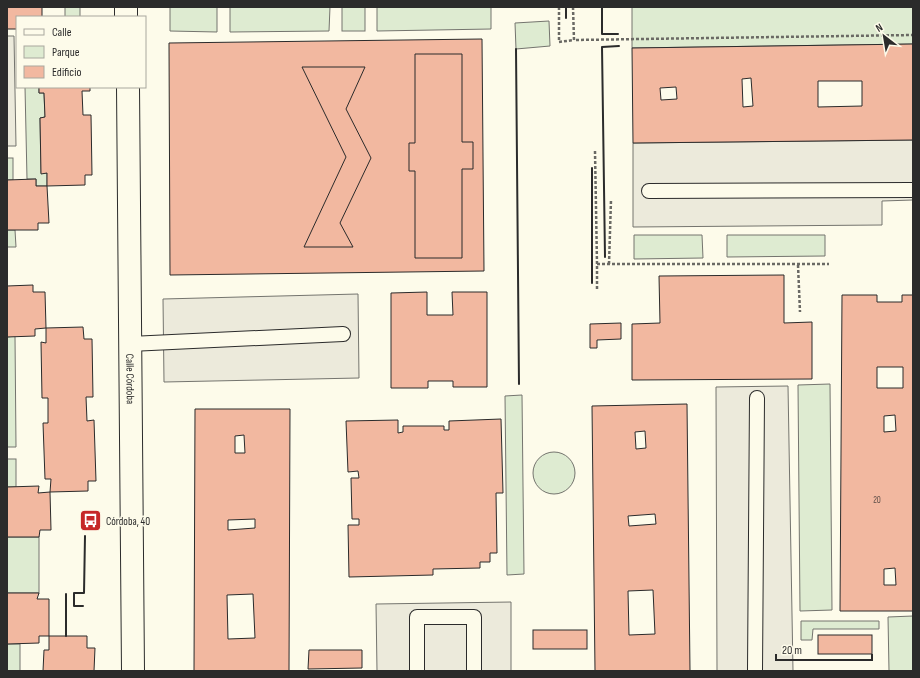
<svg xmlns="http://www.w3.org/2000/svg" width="920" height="678" viewBox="0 0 920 678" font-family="'Sofia Sans Condensed',sans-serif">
  <rect width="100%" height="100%" fill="#fdfbea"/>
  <g fill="#deebd1" stroke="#74746e">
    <rect x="65" y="7" width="15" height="10"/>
    <path d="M 170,7 L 217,7 L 217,32 L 170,31 Z"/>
    <path d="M 230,7 L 330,7 L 329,31 L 230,32 Z"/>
    <rect x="342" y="7" width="23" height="24"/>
    <path d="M 377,7 L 491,7 L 491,29 L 377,31 Z"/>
    <path d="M 632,7 L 913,7 L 913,44 L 632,48 Z"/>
    <path d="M 549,21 L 550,46 L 516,49 L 515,23 Z"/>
    <path d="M 25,87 L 39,87 L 39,93 L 44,93 L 45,117 L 40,118 L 41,173 L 47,173 L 47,186 L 36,186 L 36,179 L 27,179 Z"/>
    <rect x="7" y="158" width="6" height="22"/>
    <path d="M 7,230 L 15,230 L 16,247 L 7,247 Z"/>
    <path d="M 634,235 L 702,235 L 703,258 L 634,259 Z"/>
    <path d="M 727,235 L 825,235 L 825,256 L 727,257 Z"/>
    <path d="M 15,336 L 16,447 L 7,447 L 7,337 Z"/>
    <path d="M 830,384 L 832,610 L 800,611 L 798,385 Z"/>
    <path d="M 522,395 L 524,574 L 507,575 L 505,396 Z"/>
    <circle cx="554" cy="473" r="21"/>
    <rect x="7" y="459" width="9" height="28"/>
    <rect x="7" y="537" width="32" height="56"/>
    <path d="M 913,616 L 913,671 L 889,671 L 888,617 Z"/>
    <path d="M 801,621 L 879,621 L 879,629 L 813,629 L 812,640 L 801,640 Z"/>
    <rect x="7" y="644" width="13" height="27"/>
  </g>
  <g fill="#eceadb" stroke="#74746e">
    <path d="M 7,36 L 14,36 L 16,146 L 7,146 Z"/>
    <path d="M 913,140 L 913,200 L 882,201 L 882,225 L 633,227 L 633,143 Z"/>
    <path d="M 358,294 L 359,378 L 164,382 L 163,299 Z"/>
    <path d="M 788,386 L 793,671 L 717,671 L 716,387 Z"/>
    <path d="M 511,602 L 511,671 L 377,671 L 376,604 Z"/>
  </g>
  <g fill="#f2b8a0" stroke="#2b2b2b" fill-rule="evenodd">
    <path d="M 7,7 L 42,7 L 42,17 L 17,17 L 17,29 L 7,29 Z"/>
    <path d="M 482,39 L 484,271 L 170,275 L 169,43 Z"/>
    <path d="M 913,44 L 913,140 L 633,143 L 632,48 ZM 751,78 L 753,106 L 743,107 L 742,79 ZM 818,81 L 862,81 L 862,106 L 818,107 ZM 676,87 L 677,99 L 661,100 L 660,88 Z"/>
    <path d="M 415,54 L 462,54 L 462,142 L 473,142 L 473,169 L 462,169 L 462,258 L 415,258 L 415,171 L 409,171 L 409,143 L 415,143 Z"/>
    <path d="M 302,67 L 365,67 L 346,109 L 371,158 L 340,223 L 353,247 L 304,247 L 346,157 Z"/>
    <path d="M 39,87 L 90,87 L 90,91 L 82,91 L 83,115 L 91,115 L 92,175 L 85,175 L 85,185 L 47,186 L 47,173 L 41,174 L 40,118 L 45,117 L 44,93 L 39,93 Z"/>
    <path d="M 36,179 L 36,186 L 47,186 L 49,223 L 38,223 L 38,230 L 7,230 L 7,180 Z"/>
    <path d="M 784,275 L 784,323 L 812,322 L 812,379 L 632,380 L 632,324 L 660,323 L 659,276 Z"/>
    <path d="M 33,285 L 33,292 L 45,292 L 46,328 L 35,329 L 35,336 L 7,337 L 7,286 Z"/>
    <path d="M 427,292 L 427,315 L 453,315 L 452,292 L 487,292 L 487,387 L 453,387 L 453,381 L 428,381 L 428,388 L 391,388 L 391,293 Z"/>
    <path d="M 842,295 L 877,295 L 877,302 L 902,302 L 902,295 L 913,295 L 913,611 L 840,611 ZM 877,367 L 903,367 L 903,388 L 877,388 ZM 895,415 L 896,431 L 884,432 L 884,416 ZM 895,568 L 896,585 L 884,585 L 884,569 Z"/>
    <path d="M 621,323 L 621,339 L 597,340 L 597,348 L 590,348 L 590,324 Z"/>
    <path d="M 83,327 L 84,339 L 92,339 L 93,397 L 86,397 L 87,421 L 94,420 L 96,481 L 88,481 L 88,491 L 50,492 L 51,479 L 45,479 L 43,423 L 48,423 L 48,398 L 42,398 L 41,342 L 46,343 L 46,328 Z"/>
    <path d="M 687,404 L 690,671 L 595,671 L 592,406 ZM 645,431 L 646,448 L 636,449 L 635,432 ZM 655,514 L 656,524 L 629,526 L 628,516 ZM 653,590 L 655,634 L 629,635 L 628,591 Z"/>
    <path d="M 195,409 L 290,409 L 289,671 L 194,671 ZM 244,435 L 245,453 L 235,453 L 235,436 ZM 255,519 L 255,528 L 228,530 L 228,520 ZM 253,594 L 255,638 L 228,639 L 227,595 Z"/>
    <path d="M 501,419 L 503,493 L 496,493 L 497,553 L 490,553 L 490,562 L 480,562 L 480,568 L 433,569 L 433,575 L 349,577 L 348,525 L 359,525 L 359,519 L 352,519 L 351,478 L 359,478 L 358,471 L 348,472 L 346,421 L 398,420 L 398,433 L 403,432 L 403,426 L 444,426 L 444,430 L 449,430 L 449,421 Z"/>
    <path d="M 39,486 L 38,493 L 50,492 L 51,530 L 40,530 L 39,537 L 7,537 L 7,487 Z"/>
    <path d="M 7,593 L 39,593 L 37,599 L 49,599 L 49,636 L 39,636 L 39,643 L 7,644 Z"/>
    <rect x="533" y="630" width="54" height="19"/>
    <rect x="818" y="635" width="54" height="19"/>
    <path d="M 49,636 L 87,636 L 87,648 L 95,648 L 94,671 L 43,671 L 44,650 L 49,650 Z"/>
    <path d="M 309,650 L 362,650 L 362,668 L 308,669 Z"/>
  </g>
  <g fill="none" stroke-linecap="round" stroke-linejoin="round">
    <defs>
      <g id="service">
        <path d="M 649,191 L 913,190"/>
        <path d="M 130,344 L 343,334"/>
        <path d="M 417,671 L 417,617 L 474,617 L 474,671"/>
        <path d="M 755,671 L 757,398"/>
      </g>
      <g id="minor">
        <path d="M 126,7 L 126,17"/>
        <path id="s1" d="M 128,87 L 133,671"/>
      </g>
    </defs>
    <use href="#service" stroke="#2b2b2b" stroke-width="16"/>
    <use href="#minor" stroke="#2b2b2b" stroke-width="24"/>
    <g stroke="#6a6964" stroke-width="2.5" stroke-dasharray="3 2" stroke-linecap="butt">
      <path d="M 559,7 L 559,42 L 574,40"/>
      <path d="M 573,7 L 574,40 L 913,35"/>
      <path d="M 595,151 L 597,264"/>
      <path d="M 609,264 L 611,200"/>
      <path d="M 798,265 L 800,312"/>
      <path d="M 597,289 L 597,264 L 829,264"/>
    </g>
    <use href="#service" stroke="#fdfbea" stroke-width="14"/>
    <use href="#minor" stroke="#fdfbea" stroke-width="22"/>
    <g stroke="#2b2b2b" stroke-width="2">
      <path d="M 566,7 L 566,18"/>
      <path d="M 602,7 L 602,34 L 618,34"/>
      <path d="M 516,49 L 519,384"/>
      <path d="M 592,168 L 592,283"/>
      <path d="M 605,257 L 602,47 L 619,46"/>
      <path d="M 83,606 L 74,606 L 74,593 L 84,593 L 85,536"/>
      <path d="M 66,636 L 66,594"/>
    </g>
  </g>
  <defs>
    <symbol id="bus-square" viewBox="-11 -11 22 22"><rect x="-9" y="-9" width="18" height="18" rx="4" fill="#c62828" stroke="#fdfbea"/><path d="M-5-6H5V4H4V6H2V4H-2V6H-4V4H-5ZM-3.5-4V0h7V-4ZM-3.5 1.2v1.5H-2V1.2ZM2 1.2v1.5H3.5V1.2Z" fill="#fff"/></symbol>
  </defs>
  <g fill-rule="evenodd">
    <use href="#bus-square" x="78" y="508" width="25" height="25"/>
  </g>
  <g text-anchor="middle" stroke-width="3" stroke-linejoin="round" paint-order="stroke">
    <g font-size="9" fill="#5d4e48">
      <text x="877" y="503">20</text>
    </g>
    <g font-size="11" fill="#2b2b2b" stroke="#fdfbea">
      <text dy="4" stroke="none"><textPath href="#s1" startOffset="292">Calle Córdoba</textPath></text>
    </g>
    <g font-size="11" fill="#2b2b2b" stroke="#fdfbea" text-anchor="start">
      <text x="106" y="525">Córdoba, 40</text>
    </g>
  </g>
  <rect width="920" height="678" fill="none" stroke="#2b2b2b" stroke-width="16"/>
  <rect x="16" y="16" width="130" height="72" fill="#fdfbea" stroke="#a9a89e"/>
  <rect x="24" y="29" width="20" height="6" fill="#fdfbea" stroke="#a9a89e"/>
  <text x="52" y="36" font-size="12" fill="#2b2b2b">Calle</text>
  <rect x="24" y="46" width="20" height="12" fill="#deebd1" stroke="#a9a89e"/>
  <text x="52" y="56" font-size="12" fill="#2b2b2b">Parque</text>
  <rect x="24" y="66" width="20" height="12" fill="#f2b8a0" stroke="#a9a89e"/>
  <text x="52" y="76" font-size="12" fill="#2b2b2b">Edificio</text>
  <g transform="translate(884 36) rotate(329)" stroke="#fdfbea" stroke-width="3" paint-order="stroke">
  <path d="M0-3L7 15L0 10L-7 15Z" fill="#2b2b2b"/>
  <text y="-6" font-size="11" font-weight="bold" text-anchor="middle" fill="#2b2b2b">N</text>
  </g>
  <path d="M776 654v6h96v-6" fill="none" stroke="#2b2b2b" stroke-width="2"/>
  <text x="782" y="654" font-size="12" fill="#2b2b2b" stroke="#fdfbea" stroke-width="3" paint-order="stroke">20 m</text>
</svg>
